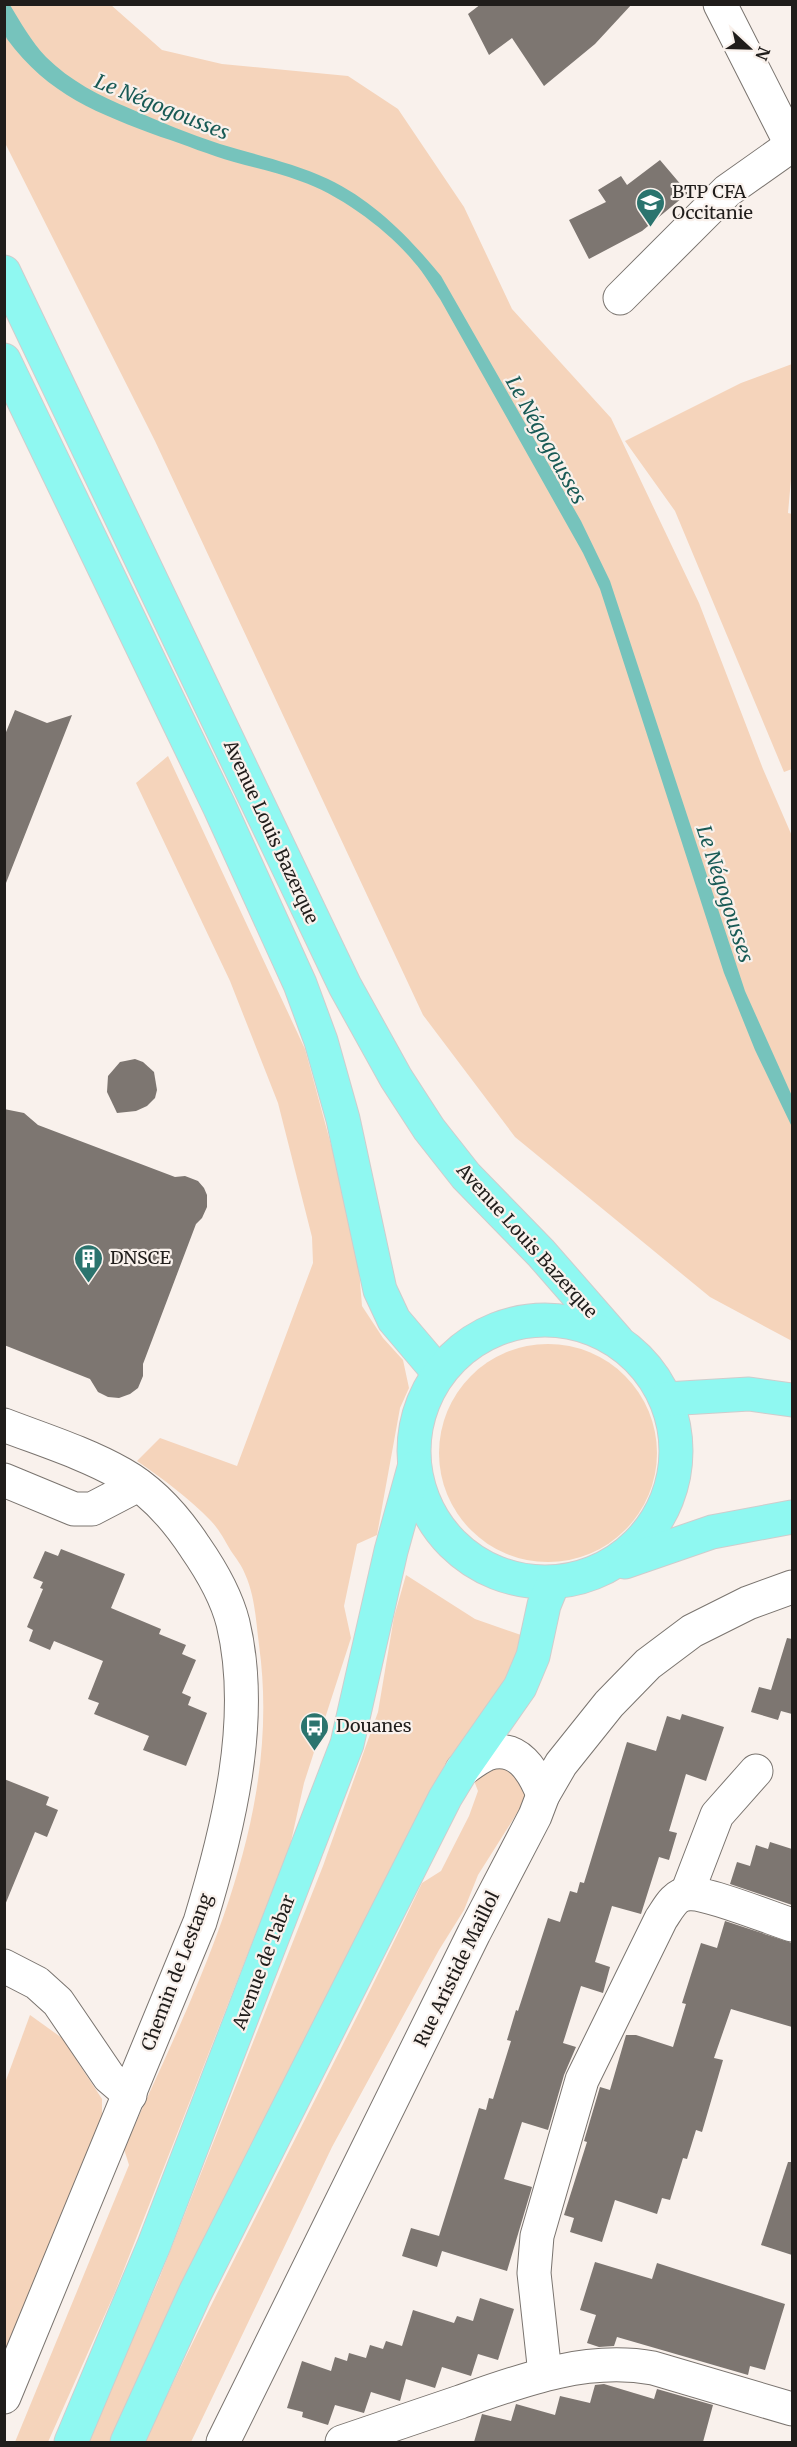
<svg xmlns="http://www.w3.org/2000/svg" width="797" height="2447" viewBox="0 0 797 2447" font-family="Merriweather,serif">
  <rect width="100%" height="100%" fill="#f9f1ec"/>
  <g fill="#f5d4bb">
    <path d="M 5,5 L 111,5 L 162,50 L 222,64 L 348,76 L 398,109 L 464,207 L 512,309 L 611,418 L 699,603 L 763,769 L 792,836 L 792,1341 L 710,1297 L 515,1137 L 423,1015 L 155,441 L 5,143 Z"/>
    <path d="M 792,364 L 792,468 L 788,513 L 792,514 L 792,769 L 784,772 L 675,511 L 625,441 L 741,383 Z"/>
    <path d="M 168,756 L 305,1049 L 337,1167 L 359,1269 L 362,1306 L 383,1338 L 403,1360 L 409,1388 L 400,1408 L 377,1535 L 357,1544 L 344,1606 L 351,1638 L 304,1783 L 290,1846 L 115,2292 L 48,2442 L 15,2442 L 129,2165 L 124,2149 C 195,1990 284,1824 259,1645 C 256,1621 255,1596 245,1574 C 242,1566 236,1558 231,1551 C 225,1541 219,1529 211,1521 C 189,1498 163,1479 137,1461 L 160,1438 L 237,1466 L 313,1263 L 312,1237 L 278,1103 L 230,981 L 136,783 Z"/>
    <circle cx="548" cy="1453" r="109"/>
    <path d="M 406,1575 L 475,1619 L 521,1635 L 517,1660 L 494,1698 L 437,1779 L 113,2442 L 86,2442 L 157,2284 L 323,1866 L 378,1712 L 394,1617 Z"/>
    <path d="M 486,1766 L 517,1770 L 525,1786 L 524,1802 L 478,1875 L 464,1910 L 439,1950 L 332,2147 L 191,2442 L 145,2442 C 233,2254 333,2071 422,1883 L 441,1871 L 469,1816 L 478,1791 L 473,1778 Z"/>
    <path d="M 30,2015 L 62,2038 L 102,2099 L 102,2117 L 5,2357 L 5,2083 Z"/>
  </g>
  <path fill="#76c3bc" d="M 4,5 L 10,5 C 21,23 31,41 46,57 C 70,81 100,96 131,109 C 160,122 190,134 220,144 C 256,155 293,163 328,179 C 374,201 410,238 441,276 L 581,521 L 610,581 L 745,991 L 792,1096 L 792,1127 L 755,1050 L 724,973 L 600,589 L 583,553 L 440,299 C 432,287 424,273 414,262 C 388,230 339,194 300,181 C 279,173 256,168 234,162 C 209,155 186,145 161,137 C 99,114 48,95 7,39 L 5,35 Z"/>
  <g fill="#7d7671">
    <path d="M 481,4 L 632,4 L 595,44 L 544,86 L 512,38 L 489,55 L 468,14 Z"/>
    <path d="M 660,160 L 688,193 L 642,231 L 589,259 L 569,220 L 606,202 L 598,190 L 621,176 L 627,185 Z"/>
    <path d="M 15,710 L 47,723 L 72,715 L 6,883 L 4,737 Z"/>
    <path d="M 135,1059 L 143,1062 L 154,1072 L 157,1090 L 155,1098 L 147,1106 L 136,1111 L 117,1113 L 107,1092 L 108,1076 L 120,1062 Z"/>
    <path d="M 4,1109 L 24,1113 L 38,1125 L 175,1177 L 185,1176 L 198,1181 L 204,1188 L 207,1195 L 207,1207 L 202,1218 L 196,1224 L 143,1364 L 143,1376 L 138,1388 L 130,1394 L 119,1398 L 108,1397 L 98,1392 L 90,1379 L 4,1345 Z"/>
    <path d="M 61,1549 L 125,1574 L 111,1608 L 161,1629 L 159,1634 L 186,1645 L 182,1654 L 196,1660 L 182,1693 L 191,1697 L 188,1705 L 207,1713 L 186,1766 L 143,1750 L 149,1736 L 94,1714 L 99,1703 L 88,1699 L 103,1661 L 54,1641 L 50,1650 L 29,1641 L 33,1630 L 27,1627 L 43,1589 L 40,1588 L 43,1582 L 33,1578 L 45,1551 L 58,1556 Z"/>
    <path d="M 787,1638 L 792,1639 L 792,1714 L 781,1711 L 778,1720 L 751,1712 L 759,1687 L 771,1690 Z"/>
    <path d="M 682,1714 L 724,1727 L 706,1781 L 686,1774 L 669,1831 L 677,1833 L 669,1860 L 659,1857 L 641,1914 L 612,1906 L 595,1962 L 610,1967 L 603,1993 L 581,1986 L 563,2043 L 576,2047 L 564,2075 L 548,2130 L 522,2122 L 504,2179 L 532,2187 L 507,2271 L 442,2251 L 437,2267 L 402,2256 L 411,2228 L 439,2236 L 479,2108 L 486,2110 L 489,2098 L 493,2099 L 511,2041 L 507,2040 L 516,2010 L 518,2011 L 548,1918 L 560,1922 L 570,1891 L 577,1893 L 580,1882 L 584,1883 L 627,1742 L 656,1751 L 667,1716 L 680,1720 Z"/>
    <path d="M 4,1779 L 49,1797 L 46,1805 L 58,1810 L 47,1837 L 35,1832 L 5,1905 Z"/>
    <path d="M 770,1842 L 792,1849 L 792,1905 L 730,1884 L 737,1862 L 750,1866 L 756,1845 L 768,1849 Z"/>
    <path d="M 725,1921 L 792,1943 L 792,2027 L 731,2009 L 714,2058 L 723,2060 L 702,2132 L 696,2130 L 687,2159 L 683,2158 L 670,2200 L 662,2198 L 657,2214 L 615,2200 L 602,2242 L 570,2232 L 574,2218 L 564,2215 L 587,2142 L 584,2141 L 600,2087 L 610,2090 L 626,2035 L 636,2035 L 673,2047 L 686,2004 L 682,2003 L 701,1943 L 717,1948 Z"/>
    <path d="M 788,2162 L 792,2162 L 792,2255 L 761,2245 Z"/>
    <path d="M 595,2262 L 652,2279 L 657,2263 L 785,2304 L 765,2370 L 750,2366 L 748,2375 L 617,2337 L 614,2346 L 599,2347 L 587,2343 L 596,2315 L 580,2310 Z"/>
    <path d="M 480,2298 L 514,2309 L 498,2360 L 478,2354 L 471,2376 L 442,2367 L 435,2388 L 406,2379 L 400,2401 L 371,2392 L 364,2413 L 335,2405 L 328,2425 L 302,2417 L 303,2412 L 287,2408 L 302,2361 L 331,2371 L 335,2357 L 347,2361 L 349,2353 L 366,2358 L 370,2345 L 383,2349 L 386,2341 L 402,2346 L 413,2310 L 454,2323 L 457,2316 L 473,2321 Z"/>
    <path d="M 604,2384 L 654,2399 L 657,2389 L 713,2405 L 703,2442 L 474,2442 L 482,2414 L 511,2421 L 516,2404 L 555,2415 L 560,2396 L 590,2403 L 595,2385 Z"/>
  </g>
  <g fill="none" stroke-linecap="round" stroke-linejoin="round">
    <defs>
      <g id="minor">
        <path d="M 720,4 L 792,146"/>
        <path d="M 620,298 L 727,191 L 792,145"/>
        <path d="M 4,1425 C 43,1440 85,1453 122,1474 C 152,1491 176,1518 195,1547 C 211,1570 226,1595 233,1623 C 256,1719 228,1830 200,1922 L 4,2397"/>
        <path d="M 4,1480 L 74,1509 L 92,1509 L 138,1485"/>
        <path d="M 462,1770 C 469,1765 478,1758 487,1754 C 518,1743 534,1772 543,1795"/>
        <path d="M 687,1893 L 717,1815 L 756,1771"/>
        <path d="M 4,1966 L 37,1983 L 58,2002 L 109,2077 L 130,2095"/>
        <path d="M 545,2374 L 534,2273 L 537,2236 L 582,2080 L 661,1919 C 668,1909 674,1895 687,1894 C 704,1891 773,1919 792,1925"/>
        <path d="M 223,2442 L 474,1933 L 535,1816 L 543,1795 L 561,1764 L 609,1704 L 648,1664 L 692,1631 L 748,1603 L 792,1587"/>
        <path d="M 342,2442 C 381,2429 421,2415 460,2402 C 522,2380 586,2356 653,2368 L 792,2409"/>
      </g>
      <g id="major">
        <path d="M 4,272 L 345,986 L 396,1078 L 429,1129 L 466,1176 L 541,1253 L 617,1340"/>
        <path d="M 4,360 L 220,808 L 300,984 L 321,1041 L 343,1119 L 380,1290 L 394,1320 L 439,1373"/>
        <circle cx="545" cy="1451" r="131"/>
        <path d="M 666,1399 L 749,1394 L 792,1400"/>
        <path d="M 625,1562 L 712,1532 L 792,1517"/>
        <path d="M 71,2442 L 154,2245 L 347,1744 L 391,1551 L 414,1468"/>
        <path d="M 127,2442 L 195,2293 L 445,1798 L 462,1770 L 520,1687 L 533,1656 L 544,1605 L 553,1583"/>
      </g>
    </defs>
    <use href="#minor" stroke="#7a746f" stroke-width="35"/>
    <use href="#major" stroke="#cecdcd" stroke-width="35"/>
    <use href="#minor" stroke="#fff" stroke-width="33"/>
    <use href="#major" stroke="#8ff8f1" stroke-width="33"/>
  </g>
  <defs>
    <symbol id="university-pin" viewBox="-11 -11 22 30"><path d="M0 17L-7.5 6A9.5 9.5 0 1 1 7.5 6Z" fill="#2b746e" stroke="#f9f1ec"/><path d="M0-5L7-2L0 1L-7-2ZM-4 1L0 2.5L4 1V4Q0 6-4 4Z" fill="#fff"/></symbol>
    <symbol id="building-pin" viewBox="-11 -11 22 30"><path d="M0 17L-7.5 6A9.5 9.5 0 1 1 7.5 6Z" fill="#2b746e" stroke="#f9f1ec"/><path d="M-4-6H4V6H1V3H-1V6H-4ZM-2.5-4.3h1.7v1.8h-1.7ZM.8-4.3h1.7v1.8H.8ZM-2.5-1h1.7V.8h-1.7ZM.8-1h1.7V.8H.8Z" fill="#fff"/></symbol>
    <symbol id="bus-pin" viewBox="-11 -11 22 30"><path d="M0 17L-7.5 6A9.5 9.5 0 1 1 7.5 6Z" fill="#2b746e" stroke="#f9f1ec"/><path d="M-5-6H5V4H4V6H2V4H-2V6H-4V4H-5ZM-3.5-4V0h7V-4ZM-3.5 1.2v1.5H-2V1.2ZM2 1.2v1.5H3.5V1.2Z" fill="#fff"/></symbol>
  </defs>
  <g fill-rule="evenodd">
    <use href="#university-pin" x="634" y="186" width="33" height="45"/>
    <use href="#building-pin" x="72" y="1242" width="33" height="45"/>
    <use href="#bus-pin" x="298" y="1710" width="33" height="45"/>
  </g>
  <g text-anchor="middle" stroke-width="4.5" stroke-linejoin="round" paint-order="stroke">
    <g font-size="18" fill="#201d1b" stroke="#f9f1ec" text-anchor="start">
      <text x="672" y="198">BTP CFA<tspan x="672" dy="21">Occitanie</tspan></text>
      <text x="110" y="1264">DNSCE</text>
      <text x="336" y="1732">Douanes</text>
    </g>
    <g font-size="18" fill="#201d1b" stroke="#f9f1ec">
      <text transform="translate(271 832) rotate(65)" y="6">Avenue Louis Bazerque</text>
      <text transform="translate(527 1241) rotate(48)" y="6">Avenue Louis Bazerque</text>
      <text transform="translate(264 1962) rotate(-69)" y="6">Avenue de Tabar</text>
      <text transform="translate(457 1969) rotate(-64)" y="6">Rue Aristide Maillol</text>
      <text transform="translate(177 1972) rotate(-69)" y="6">Chemin de Lestang</text>
    </g>
    <g font-size="20" font-style="italic" fill="#185a55" stroke="#f9f1ec">
      <text transform="translate(162 107) rotate(22)" y="7">Le Négogousses</text>
      <text transform="translate(546 440) rotate(61)" y="7">Le Négogousses</text>
      <text transform="translate(725 894) rotate(72)" y="7">Le Négogousses</text>
    </g>
  </g>
  <rect width="797" height="2447" fill="none" stroke="#201d1b" stroke-width="12"/>
  <g transform="translate(749 48) rotate(112)" stroke="#f9f1ec" stroke-width="4.5" paint-order="stroke">
  <path d="M0-4.5L10 22L0 15L-10 22Z" fill="#201d1b"/>
  <text y="-9" font-size="16" font-weight="bold" text-anchor="middle" fill="#201d1b">N</text>
  </g>
</svg>
